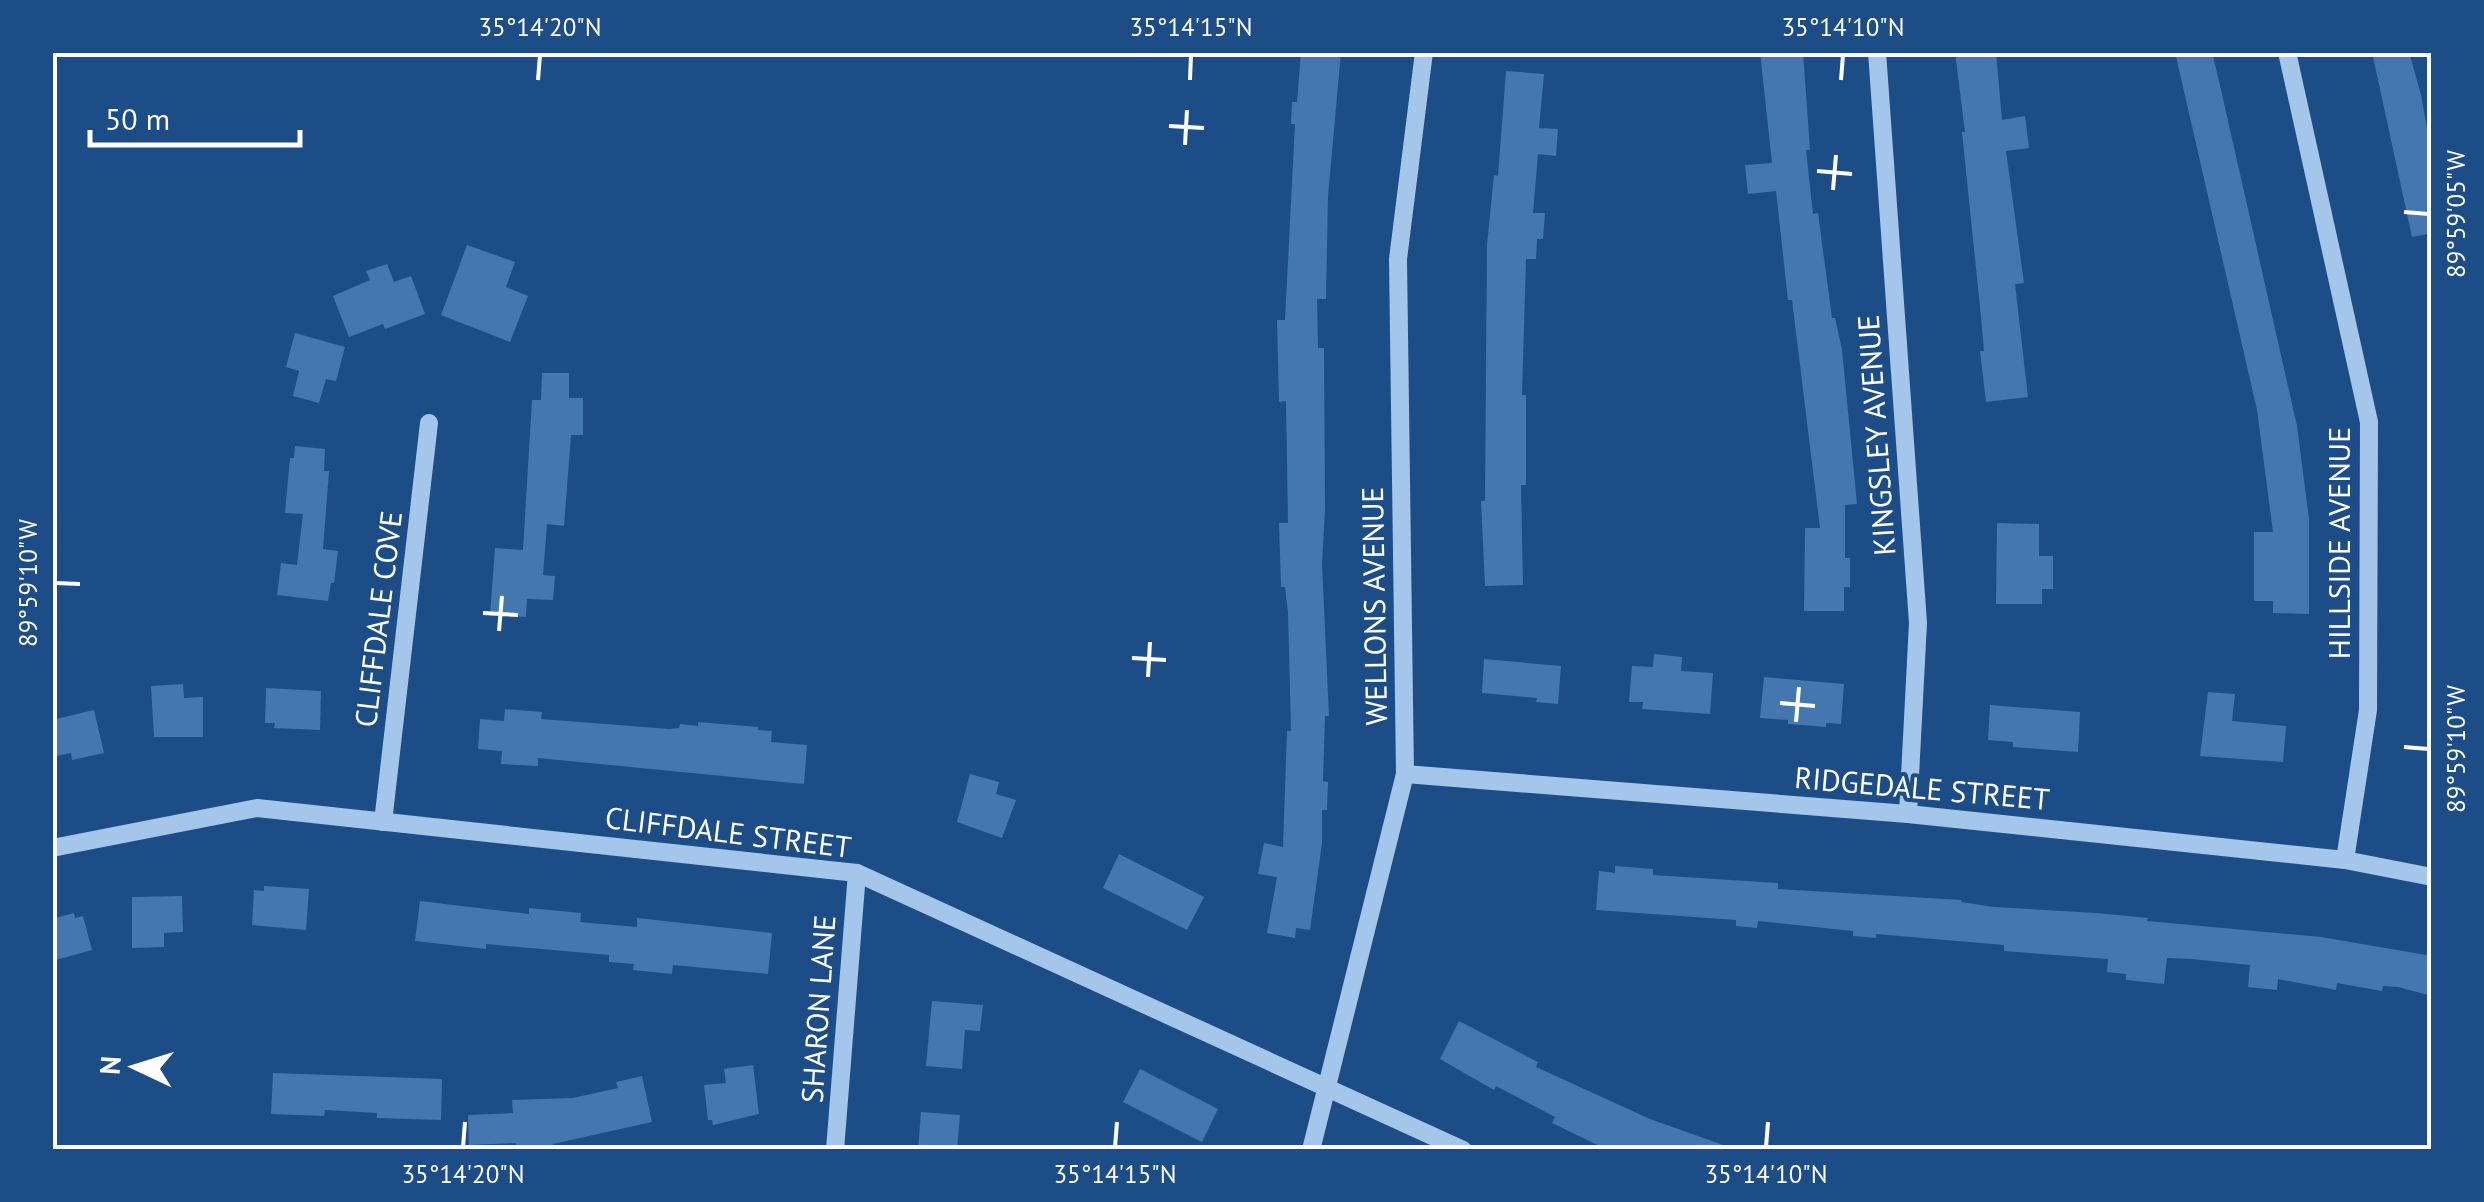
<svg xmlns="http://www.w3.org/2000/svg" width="2484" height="1202" viewBox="0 0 2484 1202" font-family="'PT Sans',sans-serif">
  <rect width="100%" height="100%" fill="#1c4d86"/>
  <g fill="#4477af">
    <path d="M 1301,52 L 1341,52 L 1328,196 L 1326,299 L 1317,299 L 1318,348 L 1324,348 L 1325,509 L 1322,564 L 1329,716 L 1325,716 L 1323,781 L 1328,782 L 1327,810 L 1322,810 L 1322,843 L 1310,930 L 1296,928 L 1295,938 L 1267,933 L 1277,877 L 1258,874 L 1264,843 L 1283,847 L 1287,731 L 1291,731 L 1288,612 L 1285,587 L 1281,587 L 1279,523 L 1288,523 L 1286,401 L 1279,402 L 1277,320 L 1285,320 L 1295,124 L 1291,124 L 1292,102 L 1297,102 Z"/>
    <path d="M 1760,52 L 1803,52 L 1810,150 L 1806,150 L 1813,214 L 1818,213 L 1832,318 L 1835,318 L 1842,350 L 1857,504 L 1845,505 L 1845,558 L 1850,558 L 1850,587 L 1844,587 L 1844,611 L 1804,611 L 1805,528 L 1820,528 L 1792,300 L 1788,300 L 1776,191 L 1748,194 L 1745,165 L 1772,163 Z"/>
    <path d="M 1955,52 L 1996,52 L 2002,120 L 2025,116 L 2029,148 L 2006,151 L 2024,283 L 2015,284 L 2028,397 L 1986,402 L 1980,351 L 1984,351 L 1981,317 L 1962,132 L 1965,132 Z"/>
    <path d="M 2175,52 L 2212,52 L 2219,81 L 2297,426 L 2309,519 L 2309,614 L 2273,613 L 2273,601 L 2254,601 L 2254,532 L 2273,532 L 2257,410 Z"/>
    <path d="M 2372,52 L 2409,52 L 2421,95 L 2432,156 L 2432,233 L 2412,237 Z"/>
    <path d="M 1506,71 L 1544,74 L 1539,128 L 1558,129 L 1556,156 L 1538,154 L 1533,213 L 1545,213 L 1543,239 L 1537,239 L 1536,259 L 1526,259 L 1522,395 L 1526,395 L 1526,485 L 1521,485 L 1523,585 L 1485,586 L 1481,501 L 1485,501 L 1487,245 L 1494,175 L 1498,176 Z"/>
    <path d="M 467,245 L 515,262 L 506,287 L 528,296 L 510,342 L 441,315 Z"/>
    <path d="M 387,264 L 394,282 L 411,276 L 425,314 L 385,329 L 383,324 L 349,337 L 333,296 L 370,280 L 366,271 Z"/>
    <path d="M 295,333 L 345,347 L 336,381 L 326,379 L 319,403 L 293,396 L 299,371 L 286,367 Z"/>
    <path d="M 542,373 L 569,373 L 569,398 L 583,398 L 583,435 L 571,435 L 564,526 L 547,524 L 543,575 L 555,576 L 553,600 L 527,599 L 526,617 L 490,615 L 495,548 L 523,550 L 532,400 L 541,400 Z"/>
    <path d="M 295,446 L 325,449 L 324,471 L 329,471 L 323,549 L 338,551 L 334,583 L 331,583 L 328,601 L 277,595 L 281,563 L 297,565 L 303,514 L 285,513 L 290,458 L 294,458 Z"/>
    <path d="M 1997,523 L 2039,524 L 2039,556 L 2053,556 L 2053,589 L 2042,589 L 2042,604 L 1996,604 Z"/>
    <path d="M 1654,654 L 1682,657 L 1681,671 L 1713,673 L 1710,714 L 1642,709 L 1643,702 L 1629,702 L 1632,666 L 1653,667 Z"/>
    <path d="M 1484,659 L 1561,666 L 1558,704 L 1536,702 L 1537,698 L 1482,693 Z"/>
    <path d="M 1764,677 L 1844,684 L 1841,724 L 1826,723 L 1826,727 L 1788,724 L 1788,720 L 1760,718 Z"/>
    <path d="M 183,684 L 184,698 L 203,697 L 203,737 L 154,737 L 151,686 Z"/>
    <path d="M 266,688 L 321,691 L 320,730 L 274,728 L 275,723 L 265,723 Z"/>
    <path d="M 2208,692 L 2235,694 L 2232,721 L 2286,726 L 2283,762 L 2200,756 Z"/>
    <path d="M 1990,705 L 2080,712 L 2078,752 L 2013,747 L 2013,742 L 1988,740 Z"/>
    <path d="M 505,709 L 542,712 L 541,719 L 669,729 L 679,728 L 680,724 L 698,726 L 698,722 L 758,727 L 758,730 L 772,731 L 771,742 L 807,745 L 804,784 L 538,758 L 538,766 L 501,764 L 502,751 L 478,749 L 480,719 L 504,721 Z"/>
    <path d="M 94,710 L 104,753 L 72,760 L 71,753 L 52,757 L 52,720 Z"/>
    <path d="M 970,774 L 999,782 L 996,794 L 1016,800 L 1002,838 L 957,822 Z"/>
    <path d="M 1119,854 L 1204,897 L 1187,930 L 1103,888 Z"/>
    <path d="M 1615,866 L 1653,869 L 1653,875 L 1778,883 L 1778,889 L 1962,900 L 1961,902 L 1994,907 L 2096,913 L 2148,918 L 2147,921 L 2321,937 L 2432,956 L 2432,996 L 2398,987 L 2383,986 L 2382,991 L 2337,983 L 2336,990 L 2278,979 L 2277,990 L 2248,987 L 2250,965 L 2192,959 L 2167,958 L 2164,984 L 2126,980 L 2126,974 L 2107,972 L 2108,959 L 2004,951 L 2004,945 L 1876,934 L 1876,938 L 1853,936 L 1853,931 L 1758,921 L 1757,928 L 1736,926 L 1736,920 L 1596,910 L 1599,871 L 1615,873 Z"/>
    <path d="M 264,886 L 309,889 L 306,930 L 252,925 L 254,890 L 264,891 Z"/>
    <path d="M 182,896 L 183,932 L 164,933 L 164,947 L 132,948 L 132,897 Z"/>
    <path d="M 420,901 L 529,914 L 529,908 L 581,913 L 580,922 L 637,927 L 637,918 L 772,933 L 768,974 L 673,965 L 672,974 L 633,970 L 634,964 L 609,962 L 609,955 L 486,944 L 486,949 L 415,941 Z"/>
    <path d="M 74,913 L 75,918 L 83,916 L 92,950 L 52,961 L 52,919 Z"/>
    <path d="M 932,1001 L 983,1005 L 980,1031 L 965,1030 L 962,1069 L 926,1066 Z"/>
    <path d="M 1459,1021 L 1538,1062 L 1536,1067 L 1650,1119 L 1726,1146 L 1725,1150 L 1608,1150 L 1552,1123 L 1555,1117 L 1496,1086 L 1494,1090 L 1440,1059 Z"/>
    <path d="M 753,1065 L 759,1114 L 713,1125 L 712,1120 L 708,1120 L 704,1085 L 726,1083 L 724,1069 Z"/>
    <path d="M 1140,1069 L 1218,1109 L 1202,1142 L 1123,1102 Z"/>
    <path d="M 273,1073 L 442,1079 L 441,1120 L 377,1118 L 377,1113 L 325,1110 L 324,1116 L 271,1114 Z"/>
    <path d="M 642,1076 L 652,1122 L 553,1144 L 553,1150 L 516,1150 L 516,1143 L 469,1145 L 468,1115 L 513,1113 L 512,1100 L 573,1098 L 618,1088 L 616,1082 Z"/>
    <path d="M 921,1112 L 960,1115 L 957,1150 L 918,1150 Z"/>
  </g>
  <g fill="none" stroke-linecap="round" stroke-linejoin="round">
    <g stroke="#a4c6eb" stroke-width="18">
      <path d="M 1877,52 L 1918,623 L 1908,814"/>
      <path d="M 2287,52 L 2369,422 L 2368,710 L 2345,860"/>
      <path d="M 1405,774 L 1908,814 L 2345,860 L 2432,877"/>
      <path d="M 383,822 L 429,423"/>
      <path d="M 52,848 L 257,808 L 857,873 L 1463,1150"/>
      <path d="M 835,1150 L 857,873"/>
      <path d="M 1311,1150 L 1405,774 L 1398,259 L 1424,52"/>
    </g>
  </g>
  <path fill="none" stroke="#fff" stroke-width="4" d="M 538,80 L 540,55M 1190,80 L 1191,55M 1841,80 L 1843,55M 1169,126 L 1204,128M 1185,145 L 1187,110M 1817,171 L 1852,174M 1833,190 L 1836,155M 2404,212 L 2429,214M 55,583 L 80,584M 483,613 L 518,615M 499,631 L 502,596M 1132,658 L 1166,660M 1148,677 L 1150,642M 1780,703 L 1815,706M 1796,722 L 1799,687M 2404,747 L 2429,749M 463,1147 L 465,1122M 1115,1147 L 1117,1122M 1766,1147 L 1768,1122"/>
  <g text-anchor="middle" stroke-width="8" stroke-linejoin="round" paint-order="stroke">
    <g font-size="30" fill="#fff" stroke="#1c4d86">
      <text transform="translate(1877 435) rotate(-94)" y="10">KINGSLEY AVENUE</text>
      <text transform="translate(2340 543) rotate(-90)" y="10">HILLSIDE AVENUE</text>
      <text transform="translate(1375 606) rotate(-91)" y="10">WELLONS AVENUE</text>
      <text transform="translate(379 619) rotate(-83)" y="10">CLIFFDALE COVE</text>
      <text transform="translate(1922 789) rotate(5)" y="10">RIDGEDALE STREET</text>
      <text transform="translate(728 833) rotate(7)" y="10">CLIFFDALE STREET</text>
      <text transform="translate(819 1009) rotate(-86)" y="10">SHARON LANE</text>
    </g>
  </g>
  <rect width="2484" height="1202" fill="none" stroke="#1c4d86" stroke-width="110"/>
  <g transform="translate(135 1067) rotate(274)" stroke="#1c4d86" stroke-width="8" paint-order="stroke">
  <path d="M0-8L18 38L0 25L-18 38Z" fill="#ffffff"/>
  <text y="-15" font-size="28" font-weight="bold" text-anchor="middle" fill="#ffffff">N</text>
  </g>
  <path d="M90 130v15h210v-15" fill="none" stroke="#ffffff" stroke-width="5"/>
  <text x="105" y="130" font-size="30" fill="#ffffff" stroke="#1c4d86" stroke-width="8" paint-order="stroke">50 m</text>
  <rect x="55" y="55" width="2374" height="1092" fill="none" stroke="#fff" stroke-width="4"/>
  <g font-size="25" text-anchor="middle" fill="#fff">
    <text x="540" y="36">35°14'20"N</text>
    <text x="1191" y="36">35°14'15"N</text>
    <text x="1843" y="36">35°14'10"N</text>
    <text transform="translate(2456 214) rotate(-90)" y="9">89°59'05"W</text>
    <text transform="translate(28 583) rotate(-90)" y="9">89°59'10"W</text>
    <text transform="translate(2456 749) rotate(-90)" y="9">89°59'10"W</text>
    <text x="463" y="1183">35°14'20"N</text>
    <text x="1115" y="1183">35°14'15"N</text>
    <text x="1766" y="1183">35°14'10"N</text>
  </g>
</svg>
